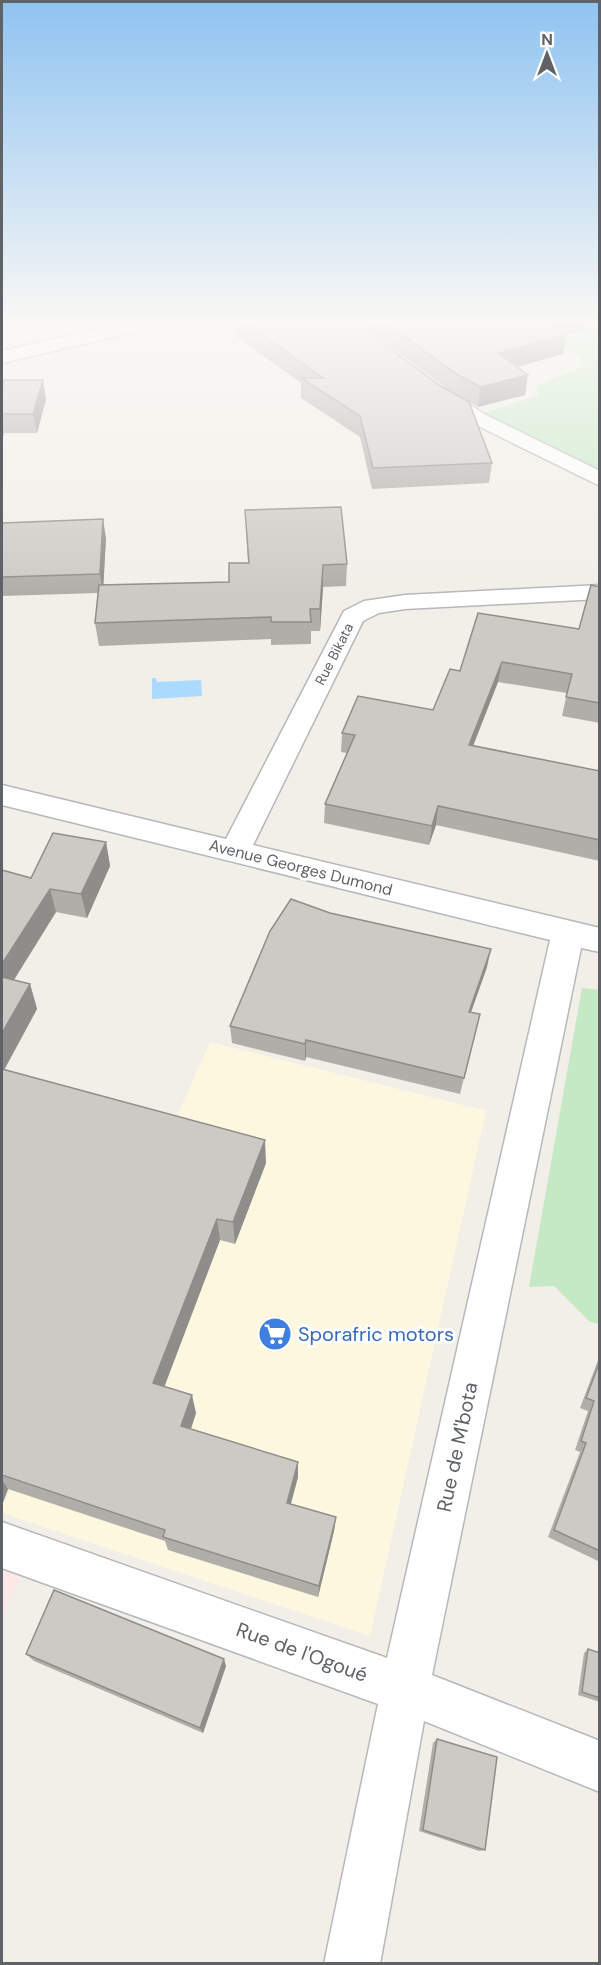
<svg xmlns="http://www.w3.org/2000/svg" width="601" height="1965" viewBox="0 0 601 1965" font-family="'DM Sans',sans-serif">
  <rect width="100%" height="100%" fill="#f1efe8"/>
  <path fill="#fef7e0" d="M 210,1042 L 486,1111 L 370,1636 L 2,1513 L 2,1508 Z"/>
  <path fill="#fce8e6" d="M 2,1528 L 36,1539 L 2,1617 Z"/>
  <g fill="#c5e8c5">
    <path d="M 586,320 L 599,320 L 599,475 L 483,413 L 538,396 L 536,386 L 586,365 L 579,357 L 555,343 L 596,328 Z"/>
    <path d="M 582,988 L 599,990 L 599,1324 L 590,1322 L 554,1286 L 529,1287 Z"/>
  </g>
  <path fill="#aadaff" d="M 152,678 L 156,678 L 157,682 L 201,680 L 202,696 L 152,699 Z"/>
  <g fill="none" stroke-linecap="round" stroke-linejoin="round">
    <defs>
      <g id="minor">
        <path d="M 137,320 L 171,320 L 168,324 L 2,363 L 2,351 Z"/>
        <path d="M 436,386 L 443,388 L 486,415 L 600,471 L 600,486 L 472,423 L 429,396 L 426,392 L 429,388 Z"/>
        <path d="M 600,585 L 600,599 L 405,609 L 379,613 L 363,621 L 253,845 L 600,928 L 600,952 L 581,948 L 432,1675 L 600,1741 L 600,1792 L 424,1721 L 380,1964 L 324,1964 L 378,1704 L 2,1568 L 2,1522 L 387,1658 L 550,940 L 2,805 L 2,785 L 226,839 L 344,611 L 364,601 L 405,595 Z"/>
      </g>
    </defs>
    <use href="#minor" stroke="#b5b8bc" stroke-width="3"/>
    <use href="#minor" fill="#fff" fill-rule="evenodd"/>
  </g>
  <g fill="#afaea9">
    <path d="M 235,320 L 352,320 L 439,385 L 453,393 L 354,320 L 587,320 L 586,329 L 566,334 L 563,354 L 518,367 L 525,395 L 478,407 L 469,402 L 492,463 L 489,483 L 372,489 L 360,437 L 301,398 L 301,383 L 236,336 Z"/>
    <path d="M 2,388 L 46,399 L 37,433 L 4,433 L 2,440 Z"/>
    <path d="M 245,510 L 347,564 L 346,586 L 323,587 L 320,631 L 311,631 L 311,644 L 271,645 L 271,639 L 99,646 L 95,623 L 98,593 L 2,596 L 2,523 L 106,538 L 103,585 L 229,582 L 248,563 Z"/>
    <path d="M 600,587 L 600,723 L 562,716 L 567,693 L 498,682 L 473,745 L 600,771 L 600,861 L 436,825 L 429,845 L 324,823 L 325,804 L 347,753 L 341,752 L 342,733 L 433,710 L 460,671 L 579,629 Z"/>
    <path d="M 106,842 L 110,866 L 87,918 L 56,912 L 14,980 L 30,984 L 37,1009 L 4,1069 L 266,1163 L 235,1244 L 220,1240 L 164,1386 L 196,1413 L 191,1429 L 298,1462 L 298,1477 L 291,1504 L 336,1517 L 334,1531 L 318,1597 L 168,1550 L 165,1541 L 8,1489 L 2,1505 L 2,870 L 31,878 Z"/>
    <path d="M 330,913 L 487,967 L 471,1012 L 480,1014 L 460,1094 L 306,1057 L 305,1061 L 232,1043 L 230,1026 Z"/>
    <path d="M 600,1355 L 600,1562 L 548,1537 L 580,1452 L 575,1450 L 588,1411 L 580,1408 Z"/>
    <path d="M 588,1649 L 600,1653 L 600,1702 L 578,1695 L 584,1653 Z"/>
    <path d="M 26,1654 L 226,1666 L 203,1733 L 34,1661 Z"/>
    <path d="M 437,1739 L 485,1850 L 479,1851 L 419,1831 L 433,1743 Z"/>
  </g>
  <g fill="#8f8d8a">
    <path d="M 548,320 L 587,320 L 586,329 L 542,341 L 545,321 Z"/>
    <path d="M 567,334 L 563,354 L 495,373 L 498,353 Z"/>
    <path d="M 528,375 L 525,395 L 478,407 L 480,387 Z"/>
    <path d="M 43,380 L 46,399 L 37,433 L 33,414 Z"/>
    <path d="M 2,423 L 4,433 L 2,440 Z"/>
    <path d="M 103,519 L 106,538 L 103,593 L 100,574 Z"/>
    <path d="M 323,565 L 323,587 L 320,631 L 320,609 Z"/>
    <path d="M 502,662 L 498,682 L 466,764 L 469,745 Z"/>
    <path d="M 438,806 L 436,825 L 429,845 L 432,826 Z"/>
    <path d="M 106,842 L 110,866 L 87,918 L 81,894 Z"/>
    <path d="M 50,889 L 56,912 L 5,994 L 2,983 L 2,964 Z"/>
    <path d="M 491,949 L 487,967 L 465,1029 L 469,1012 Z"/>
    <path d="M 30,984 L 37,1009 L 2,1074 L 2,1033 Z"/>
    <path d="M 306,1040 L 306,1057 L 305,1061 L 305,1044 Z"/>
    <path d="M 265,1140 L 266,1163 L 235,1244 L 233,1222 Z"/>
    <path d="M 217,1219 L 220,1240 L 159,1401 L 153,1383 Z"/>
    <path d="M 192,1395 L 196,1413 L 186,1443 L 181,1426 Z"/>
    <path d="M 298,1462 L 298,1477 L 287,1517 L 287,1503 Z"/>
    <path d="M 2,1480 L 8,1489 L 2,1505 Z"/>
    <path d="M 336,1517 L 334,1531 L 318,1597 L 319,1586 Z"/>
    <path d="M 224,1659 L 226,1666 L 203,1733 L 200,1728 Z"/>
  </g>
  <g fill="#cccac5" stroke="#8f8d8a" stroke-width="1.5">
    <path d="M 241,320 L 352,320 L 439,385 L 469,402 L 492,463 L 373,468 L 360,416 L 301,378 L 323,378 Z"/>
    <path d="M 382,320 L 548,320 L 545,321 L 567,334 L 498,353 L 528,375 L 480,387 L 455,373 Z"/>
    <path d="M 4,380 L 43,380 L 33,414 L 2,414 L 2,388 Z"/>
    <path d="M 341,507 L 347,564 L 323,565 L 320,609 L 310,609 L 311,622 L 271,622 L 271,617 L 95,623 L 99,585 L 229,582 L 229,563 L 249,563 L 245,510 Z"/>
    <path d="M 103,519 L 100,574 L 2,577 L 2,523 Z"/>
    <path d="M 591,585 L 600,587 L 600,703 L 566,697 L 572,674 L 502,662 L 469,745 L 600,771 L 600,840 L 438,806 L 432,826 L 325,804 L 355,735 L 342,733 L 358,696 L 433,710 L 450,669 L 460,671 L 478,613 L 579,629 Z"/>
    <path d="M 53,833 L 106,842 L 81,894 L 50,889 L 2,964 L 2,870 L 31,878 Z"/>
    <path d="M 291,899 L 330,913 L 491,949 L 469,1012 L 480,1014 L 464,1078 L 306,1040 L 305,1044 L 230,1026 L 270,931 Z"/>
    <path d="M 2,977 L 30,984 L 2,1033 Z"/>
    <path d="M 2,1069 L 265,1140 L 233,1222 L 217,1219 L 153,1383 L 192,1395 L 181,1426 L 298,1462 L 287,1503 L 336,1517 L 319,1586 L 163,1537 L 165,1530 L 2,1475 Z"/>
    <path d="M 600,1361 L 600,1551 L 554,1530 L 586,1443 L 581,1441 L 594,1401 L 586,1398 Z"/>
    <path d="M 54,1590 L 224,1659 L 200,1728 L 26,1654 Z"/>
    <path d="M 588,1649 L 600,1653 L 600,1698 L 582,1692 Z"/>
    <path d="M 437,1739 L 497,1757 L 485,1850 L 423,1830 Z"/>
  </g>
  <linearGradient id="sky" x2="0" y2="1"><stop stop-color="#8fc3f1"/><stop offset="0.54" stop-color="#f9f8f5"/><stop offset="1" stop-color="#f9f8f5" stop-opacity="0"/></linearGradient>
  <rect width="601" height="595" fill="url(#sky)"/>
  <defs>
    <symbol id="supermarket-disc" viewBox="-11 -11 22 22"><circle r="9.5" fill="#3f7fe0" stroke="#fff"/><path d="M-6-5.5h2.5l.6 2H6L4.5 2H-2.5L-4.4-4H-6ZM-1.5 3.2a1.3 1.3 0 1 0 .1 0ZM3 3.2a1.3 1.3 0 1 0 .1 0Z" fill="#fff"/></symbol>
  </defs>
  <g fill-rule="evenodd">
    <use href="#supermarket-disc" x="256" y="1315" width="38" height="38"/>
  </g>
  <g text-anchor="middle" stroke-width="6" stroke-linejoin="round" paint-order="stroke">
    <g font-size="14" fill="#5f6368" stroke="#fff">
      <text transform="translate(334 654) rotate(-63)" y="5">Rue Bikata</text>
    </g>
    <g font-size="16" fill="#5f6368" stroke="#fff">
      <text transform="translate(301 867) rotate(14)" y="6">Avenue Georges Dumond</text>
    </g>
    <g font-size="20" fill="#366cbe" stroke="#fff" text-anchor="start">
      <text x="298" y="1341">Sporafric motors</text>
    </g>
    <g font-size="20" fill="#5f6368" stroke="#fff">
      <text transform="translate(457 1447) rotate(-78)" y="7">Rue de M'bota</text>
      <text transform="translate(302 1652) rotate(20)" y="7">Rue de l'Ogoué</text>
    </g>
  </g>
  <rect width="601" height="1965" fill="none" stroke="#5f6368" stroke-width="6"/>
  <g transform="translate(547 54)" stroke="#ffffff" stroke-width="4.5" paint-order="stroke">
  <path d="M0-4.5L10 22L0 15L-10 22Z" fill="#5f6368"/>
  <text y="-9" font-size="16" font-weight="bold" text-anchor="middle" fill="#5f6368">N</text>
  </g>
</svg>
